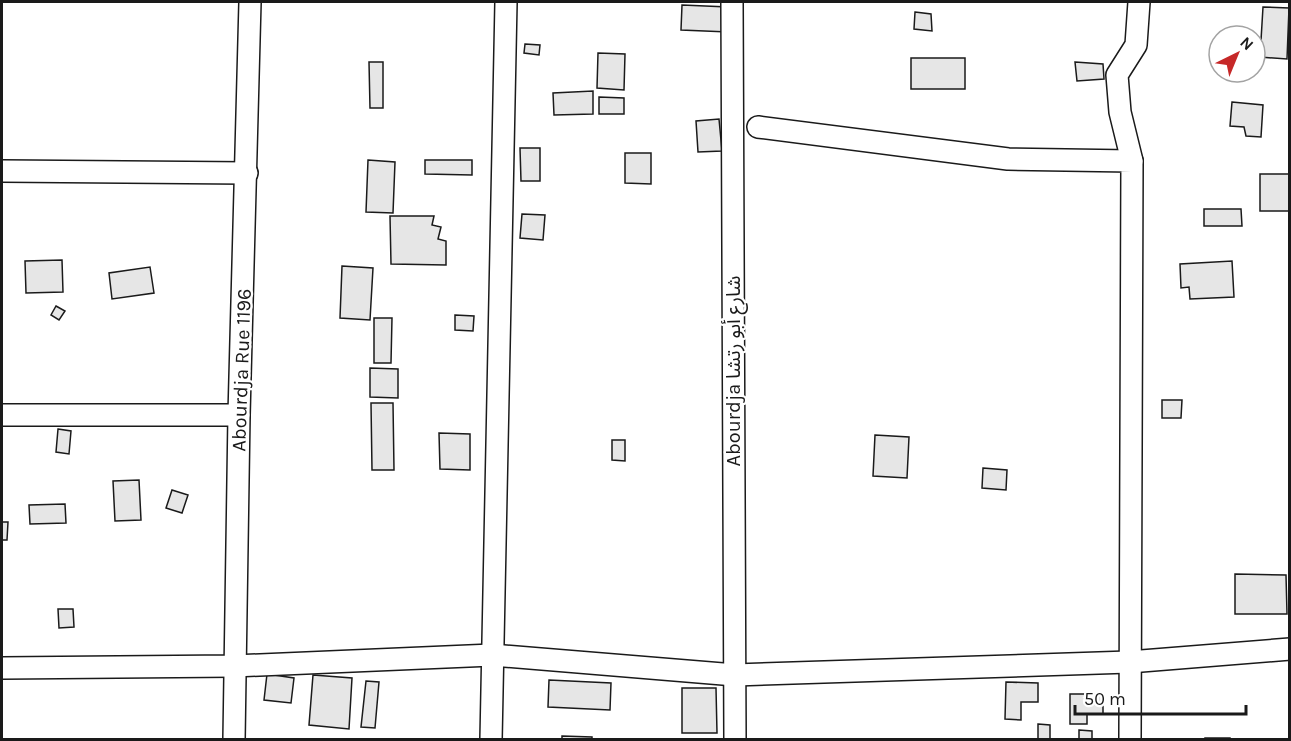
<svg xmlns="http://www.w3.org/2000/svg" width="1291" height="741" viewBox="0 0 1291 741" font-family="Karla,'Noto Sans Arabic',sans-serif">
  <rect width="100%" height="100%" fill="#fff"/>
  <g fill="#e6e6e6" stroke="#1a1a1a" stroke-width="1.5">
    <path d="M 682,5 L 728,7 L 728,32 L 681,30 Z"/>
    <path d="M 1263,7 L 1289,8 L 1287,59 L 1260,57 Z"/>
    <path d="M 915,12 L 931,14 L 932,31 L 914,29 Z"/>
    <path d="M 525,44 L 540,45 L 539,55 L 524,53 Z"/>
    <path d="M 598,53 L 625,54 L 624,90 L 597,88 Z"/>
    <rect x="911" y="58" width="54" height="31"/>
    <path d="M 369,62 L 383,62 L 383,108 L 370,108 Z"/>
    <path d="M 1075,62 L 1103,64 L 1104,79 L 1077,81 Z"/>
    <path d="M 593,91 L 593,114 L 554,115 L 553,93 Z"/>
    <path d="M 599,97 L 624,98 L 624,114 L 599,114 Z"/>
    <path d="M 1232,102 L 1263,105 L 1261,137 L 1246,136 L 1244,127 L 1230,126 Z"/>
    <path d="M 719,119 L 722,151 L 698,152 L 696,121 Z"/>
    <path d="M 520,148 L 540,148 L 540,181 L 521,181 Z"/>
    <path d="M 625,153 L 651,153 L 651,184 L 625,183 Z"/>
    <path d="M 368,160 L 395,162 L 393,213 L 366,212 Z"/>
    <path d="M 425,160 L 472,160 L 472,175 L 425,174 Z"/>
    <rect x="1260" y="174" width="29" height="37"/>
    <path d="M 1204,209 L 1241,209 L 1242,226 L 1204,226 Z"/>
    <path d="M 522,214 L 545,215 L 543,240 L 520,238 Z"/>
    <path d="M 390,216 L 434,216 L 432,225 L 441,227 L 438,239 L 446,241 L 446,265 L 391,264 Z"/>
    <path d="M 62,260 L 63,292 L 26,293 L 25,261 Z"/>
    <path d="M 1232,261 L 1234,297 L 1190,299 L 1189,287 L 1181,288 L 1180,264 Z"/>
    <path d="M 342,266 L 373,268 L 370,320 L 340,318 Z"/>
    <path d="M 150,267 L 154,293 L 112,299 L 109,273 Z"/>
    <path d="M 56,306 L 65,311 L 59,320 L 51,315 Z"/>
    <path d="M 455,315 L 474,316 L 473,331 L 455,330 Z"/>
    <path d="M 374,318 L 392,318 L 391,363 L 374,363 Z"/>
    <path d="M 370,368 L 398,369 L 398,398 L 370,397 Z"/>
    <path d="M 1162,400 L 1182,400 L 1181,418 L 1162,418 Z"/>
    <path d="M 371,403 L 393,403 L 394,470 L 372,470 Z"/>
    <path d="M 58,429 L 71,431 L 69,454 L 56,452 Z"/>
    <path d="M 439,433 L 470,434 L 470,470 L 440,469 Z"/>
    <path d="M 875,435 L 909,437 L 907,478 L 873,476 Z"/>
    <path d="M 612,440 L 625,440 L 625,461 L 612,460 Z"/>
    <path d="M 983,468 L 1007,470 L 1006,490 L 982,488 Z"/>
    <path d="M 139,480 L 141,520 L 115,521 L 113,481 Z"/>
    <path d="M 172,490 L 188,495 L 182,513 L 166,508 Z"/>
    <path d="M 65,504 L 66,523 L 30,524 L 29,505 Z"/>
    <path d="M 2,522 L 8,522 L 7,540 L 2,540 Z"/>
    <path d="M 1235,574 L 1286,575 L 1287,614 L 1235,614 Z"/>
    <path d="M 58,609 L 73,609 L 74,627 L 59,628 Z"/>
    <path d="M 267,674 L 294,678 L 291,703 L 264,700 Z"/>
    <path d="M 313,675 L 352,678 L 349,729 L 309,725 Z"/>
    <path d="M 549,680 L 611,683 L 610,710 L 548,707 Z"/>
    <path d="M 366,681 L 379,682 L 375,728 L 361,727 Z"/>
    <path d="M 1006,682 L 1038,683 L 1038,702 L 1021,702 L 1021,720 L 1005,719 Z"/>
    <path d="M 682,688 L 716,688 L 717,733 L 682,733 Z"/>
    <path d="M 1070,694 L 1103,694 L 1103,714 L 1087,714 L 1087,724 L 1070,724 Z"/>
    <path d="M 1038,724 L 1050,725 L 1050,739 L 1038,739 Z"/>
    <path d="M 1079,730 L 1092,731 L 1092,740 L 1079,740 Z"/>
    <path d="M 562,736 L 592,737 L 592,740 L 562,740 Z"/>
    <rect x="1205" y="738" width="25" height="2"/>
  </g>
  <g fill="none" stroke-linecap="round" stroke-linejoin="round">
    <defs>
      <g id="minor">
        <path d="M 732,2 L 735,740"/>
        <path d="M 758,127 L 1008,159 L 1132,161 L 1130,740"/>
        <path d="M 1132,161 L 1120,112 L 1117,75 L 1136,45 L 1139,2"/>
        <path d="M 2,171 L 247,173"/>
        <path d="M 2,415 L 239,415"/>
        <path d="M 2,668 L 234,666 L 492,655 L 735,675 L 1129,662 L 1290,649"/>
        <path d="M 234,740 L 239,415 L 250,2"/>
        <path d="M 491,740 L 506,2"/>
      </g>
    </defs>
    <use href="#minor" stroke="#1a1a1a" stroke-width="24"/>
    <use href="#minor" stroke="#fff" stroke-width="21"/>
  </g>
  <g text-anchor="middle" stroke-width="4.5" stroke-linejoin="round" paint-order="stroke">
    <g font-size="20" fill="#1a1a1a" stroke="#fff">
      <text transform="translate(241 370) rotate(-88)" y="7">Abourdja Rue 1196</text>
      <text transform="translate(733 371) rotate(-90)" y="7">Abourdja شارع أبو رتشا</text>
    </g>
  </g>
  <rect width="1291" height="741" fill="none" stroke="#1a1a1a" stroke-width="6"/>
  <g transform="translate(1237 54) rotate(43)"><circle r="28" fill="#ffffff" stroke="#a3a3a3" stroke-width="1.5"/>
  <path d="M0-4.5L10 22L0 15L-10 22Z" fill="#c62828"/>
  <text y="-9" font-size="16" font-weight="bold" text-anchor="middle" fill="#1a1a1a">N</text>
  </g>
  <path d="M1075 705v9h171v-9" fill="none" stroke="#1a1a1a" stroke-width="3"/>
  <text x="1084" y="705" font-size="18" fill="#1a1a1a" stroke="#ffffff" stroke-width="4.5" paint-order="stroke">50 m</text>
</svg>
